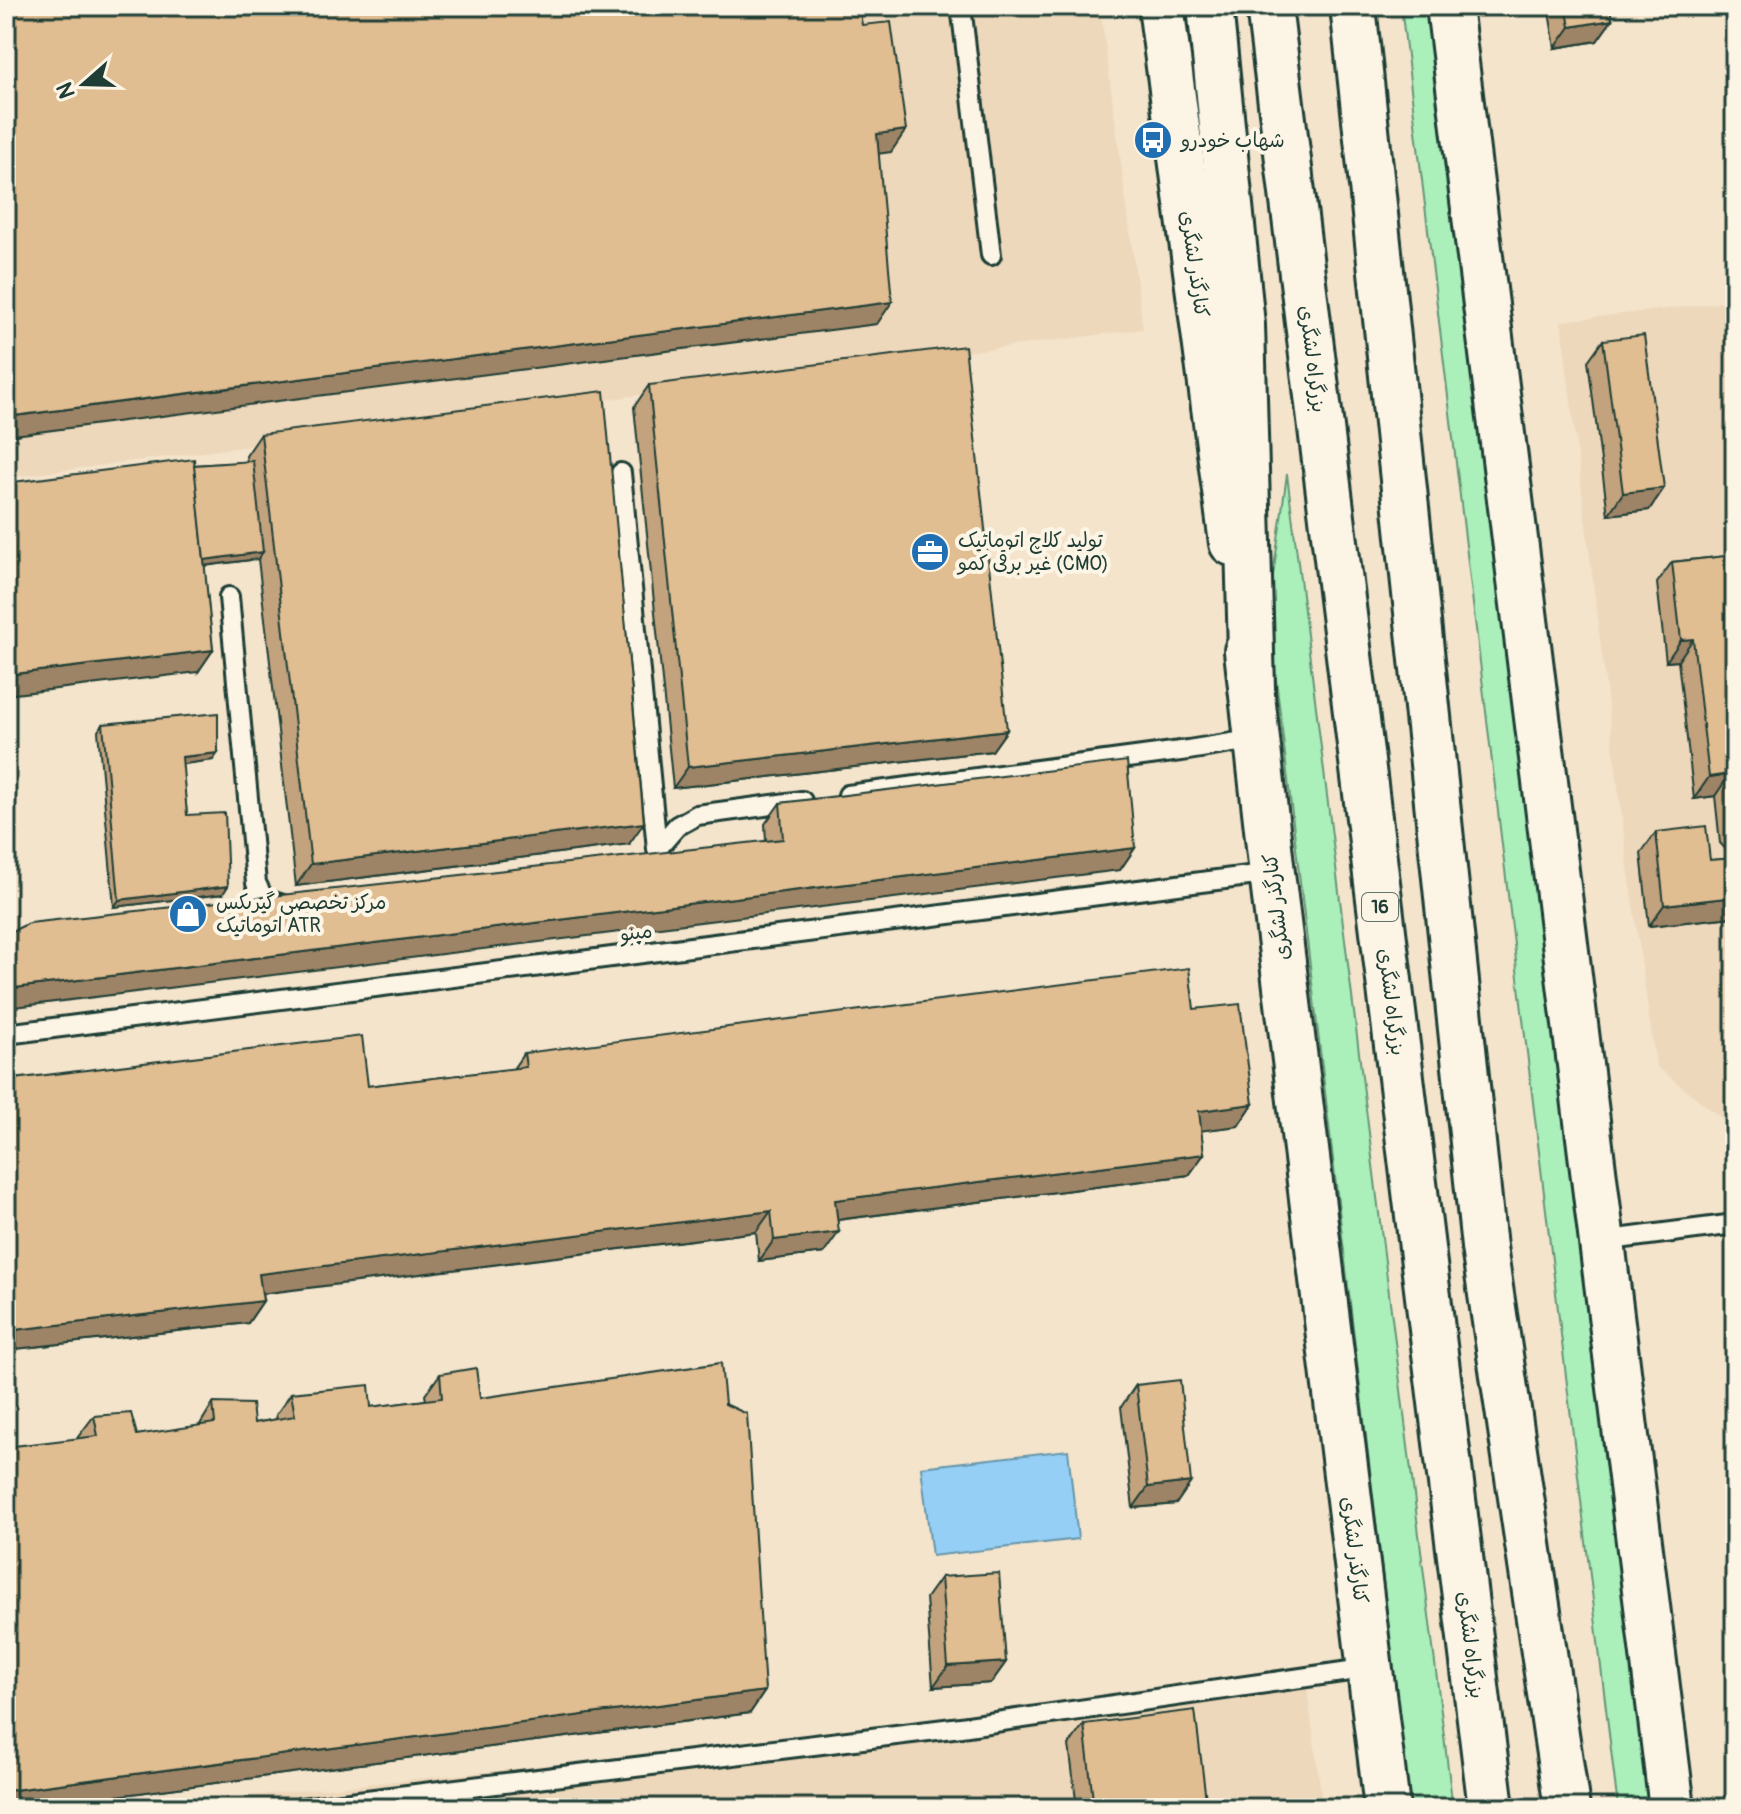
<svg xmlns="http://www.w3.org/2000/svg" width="1741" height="1814" viewBox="0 0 1741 1814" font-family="Pangolin,'Playpen Sans Arabic',sans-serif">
  <rect width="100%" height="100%" fill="#f4e4cc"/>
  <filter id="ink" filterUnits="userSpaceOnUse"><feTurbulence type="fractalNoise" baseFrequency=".0125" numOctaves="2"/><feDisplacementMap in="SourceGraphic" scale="16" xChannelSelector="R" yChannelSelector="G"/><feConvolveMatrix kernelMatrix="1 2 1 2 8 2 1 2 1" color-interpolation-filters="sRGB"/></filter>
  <g filter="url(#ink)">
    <g fill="#eed8bb">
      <path d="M 6,6 L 1100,6 L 1143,329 L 6,478 Z"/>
      <path d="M 1735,301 L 1735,1129 L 1656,1066 L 1628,868 L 1561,321 Z"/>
      <path d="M 1307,1688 L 1323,1808 L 130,1808 Z"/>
    </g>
    <g fill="#abefba" stroke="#659677" stroke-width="2">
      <path d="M 1401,6 L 1438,6 L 1662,1808 L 1618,1808 Z"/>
      <path d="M 1287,474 L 1453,1808 L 1410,1808 L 1268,612 Z"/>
    </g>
    <path fill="#95cff5" stroke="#6695a8" stroke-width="2" d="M 1068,1450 L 1078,1539 L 932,1556 L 921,1467 Z"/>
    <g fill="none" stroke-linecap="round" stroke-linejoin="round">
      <defs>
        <g id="service">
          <path d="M 961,6 L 991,255"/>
          <path d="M 621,473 L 657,849 L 677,826 L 697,815 L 802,801"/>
          <path d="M 229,597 L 256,883 L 264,899 L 283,905"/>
          <path d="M 848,795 L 1188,750 L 1257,739"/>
          <path d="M 6,1034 L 1272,873"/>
          <path d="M 1602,1241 L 1735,1224"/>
          <path d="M 301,1808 L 961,1727 L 1370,1668"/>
        </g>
        <g id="primary">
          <path d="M 1161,6 L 1232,543"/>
          <path d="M 1449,6 L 1672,1808"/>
          <path d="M 1247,651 L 1272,873 L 1387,1808"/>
        </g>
        <g id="trunk">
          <path d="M 1210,6 L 1242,325 L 1252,688"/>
          <path d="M 1269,6 L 1491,1808"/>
          <path d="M 1353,6 L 1484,1247 L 1567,1808"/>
        </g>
      </defs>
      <use href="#service" stroke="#1f3d34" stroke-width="24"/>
      <use href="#primary" stroke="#1f3d34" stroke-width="50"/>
      <use href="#trunk" stroke="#1f3d34" stroke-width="50"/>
      <use href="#service" stroke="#fcf5e5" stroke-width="18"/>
      <use href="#primary" stroke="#fcf5e5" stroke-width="44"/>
      <use href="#trunk" stroke="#fcf5e5" stroke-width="44"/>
    </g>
    <g fill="#c2a37e" stroke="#1f3d34" stroke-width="2">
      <path d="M 1548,6 L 1610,6 L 1612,20 L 1597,41 L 1555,48 Z"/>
      <path d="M 1603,340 L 1664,488 L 1649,510 L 1608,515 L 1588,361 Z"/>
      <path d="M 649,385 L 1007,730 L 992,751 L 673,788 L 634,407 Z"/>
      <path d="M 261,434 L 629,844 L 296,886 L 258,559 L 204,566 L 213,650 L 198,672 L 194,465 L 247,462 L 246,456 Z"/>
      <path d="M 1735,555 L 1735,854 L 1731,855 L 1720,843 L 1715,796 L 1694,799 L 1678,661 L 1666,662 L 1657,583 L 1672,562 Z"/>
      <path d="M 103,724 L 213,760 L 182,764 L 187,815 L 223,894 L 114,907 L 98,731 Z"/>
      <path d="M 780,803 L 1135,848 L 1120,870 L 766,841 L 765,824 Z"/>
      <path d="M 1656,832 L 1710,860 L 1735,858 L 1735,944 L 1732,917 L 1649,926 L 1641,853 Z"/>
      <path d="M 1194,1009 L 1253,1104 L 1238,1126 L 1201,1130 L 1204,1154 L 1189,1175 L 838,1220 L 824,1253 L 759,1261 L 756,1232 L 262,1293 L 263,1301 L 248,1323 L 6,1350 L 368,1086 L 513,1069 L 524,1053 Z"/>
      <path d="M 440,1374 L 480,1398 L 725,1404 L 765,1691 L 750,1713 L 24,1808 L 6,1808 L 78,1437 L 94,1416 L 137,1435 L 199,1426 L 213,1403 L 254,1423 L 277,1419 L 276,1415 L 291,1393 L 371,1407 L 426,1400 L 425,1395 Z"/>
      <path d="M 1136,1385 L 1191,1482 L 1176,1504 L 1133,1508 L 1121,1407 Z"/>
      <path d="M 941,1577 L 1006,1662 L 991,1683 L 933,1687 L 926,1598 Z"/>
      <path d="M 1084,1724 L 1207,1808 L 1077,1808 L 1069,1745 Z"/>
    </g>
    <g fill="#9e8466" stroke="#1f3d34" stroke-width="2">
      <path d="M 1612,20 L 1597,41 L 1555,48 L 1570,27 Z"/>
      <path d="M 906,130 L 891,152 L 862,156 L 877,134 Z"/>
      <path d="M 892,302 L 877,324 L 6,436 L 6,417 Z"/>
      <path d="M 1664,488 L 1649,510 L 1608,515 L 1623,493 Z"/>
      <path d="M 263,552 L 258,559 L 187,568 L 192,561 Z"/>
      <path d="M 1693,639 L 1678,661 L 1666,662 L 1681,640 Z"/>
      <path d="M 213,650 L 198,672 L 6,695 L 6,675 Z"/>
      <path d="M 1007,730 L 992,751 L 673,788 L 688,767 Z"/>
      <path d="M 218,753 L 213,760 L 177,765 L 182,757 Z"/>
      <path d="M 1730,774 L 1715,796 L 1694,799 L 1709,777 Z"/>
      <path d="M 644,823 L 629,844 L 296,886 L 311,864 Z"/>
      <path d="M 1135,848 L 1120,870 L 6,1008 L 6,989 Z"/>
      <path d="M 228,886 L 223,894 L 114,907 L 119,900 Z"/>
      <path d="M 1735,897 L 1735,912 L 1732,917 L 1649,926 L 1664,905 Z"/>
      <path d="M 1253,1104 L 1238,1126 L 1183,1133 L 1199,1111 Z"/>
      <path d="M 1204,1154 L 1189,1175 L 820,1222 L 835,1200 Z"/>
      <path d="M 771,1211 L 756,1232 L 244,1296 L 259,1274 Z"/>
      <path d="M 839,1232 L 824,1253 L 759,1261 L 774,1240 Z"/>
      <path d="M 263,1301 L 248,1323 L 6,1350 L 6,1331 Z"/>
      <path d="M 1191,1482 L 1176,1504 L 1133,1508 L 1148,1487 Z"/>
      <path d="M 1006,1662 L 991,1683 L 933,1687 L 948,1666 Z"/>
      <path d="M 765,1691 L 750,1713 L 24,1808 L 6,1808 L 6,1791 Z"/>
    </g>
    <g fill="#e1bd92" stroke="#1f3d34" stroke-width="2">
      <path d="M 6,6 L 859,6 L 862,25 L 891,22 L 906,130 L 877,134 L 892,302 L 6,417 Z"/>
      <path d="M 1566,6 L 1610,6 L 1612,20 L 1570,27 Z"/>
      <path d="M 1644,335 L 1664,488 L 1623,493 L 1603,340 Z"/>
      <path d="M 965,346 L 1007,730 L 688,767 L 649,385 Z"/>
      <path d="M 604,391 L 644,823 L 311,864 L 261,434 Z"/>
      <path d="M 194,459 L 213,650 L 6,675 L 6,483 Z"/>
      <path d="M 253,461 L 263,552 L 204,560 L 194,465 Z"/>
      <path d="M 1735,555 L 1735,818 L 1730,774 L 1709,777 L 1693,639 L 1681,640 L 1672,562 Z"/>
      <path d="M 218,713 L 218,753 L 182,757 L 187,815 L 225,813 L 228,886 L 119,900 L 103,724 Z"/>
      <path d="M 1127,761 L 1135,848 L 6,989 L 6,934 L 29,923 L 783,839 L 780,803 Z"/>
      <path d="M 1706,826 L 1710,860 L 1735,858 L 1735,897 L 1664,905 L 1656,832 Z"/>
      <path d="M 1189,968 L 1194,1009 L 1240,1004 L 1253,1104 L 1199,1111 L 1204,1154 L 835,1200 L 839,1232 L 774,1240 L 771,1211 L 259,1274 L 263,1301 L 6,1331 L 6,1080 L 362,1036 L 368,1086 L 526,1067 L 524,1053 Z"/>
      <path d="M 721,1363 L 725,1404 L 747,1414 L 765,1691 L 6,1791 L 6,1447 L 98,1436 L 94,1416 L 131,1413 L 137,1435 L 215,1423 L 213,1403 L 252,1404 L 254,1423 L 295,1416 L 291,1393 L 369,1385 L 371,1407 L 442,1398 L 440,1374 L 476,1368 L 480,1398 Z"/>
      <path d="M 1180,1380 L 1191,1482 L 1148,1487 L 1136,1385 Z"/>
      <path d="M 999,1573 L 1006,1662 L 948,1666 L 941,1577 Z"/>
      <path d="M 1195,1710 L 1207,1808 L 1094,1808 L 1084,1724 Z"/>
    </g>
  </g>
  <defs>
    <symbol id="bus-disc" viewBox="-11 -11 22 22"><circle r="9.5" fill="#1f6fb2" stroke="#fcf5e5"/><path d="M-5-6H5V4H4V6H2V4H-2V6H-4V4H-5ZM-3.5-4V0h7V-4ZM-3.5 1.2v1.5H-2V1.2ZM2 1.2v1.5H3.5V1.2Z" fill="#fff"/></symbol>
    <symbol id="office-disc" viewBox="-11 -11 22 22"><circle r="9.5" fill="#1f6fb2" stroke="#fcf5e5"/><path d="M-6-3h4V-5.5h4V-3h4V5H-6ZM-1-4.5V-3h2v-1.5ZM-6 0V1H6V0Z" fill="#fff"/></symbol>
    <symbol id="shop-disc" viewBox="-11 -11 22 22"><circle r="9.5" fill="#1f6fb2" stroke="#fcf5e5"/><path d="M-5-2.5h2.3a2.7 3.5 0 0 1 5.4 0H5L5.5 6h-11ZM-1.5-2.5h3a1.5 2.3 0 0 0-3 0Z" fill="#fff"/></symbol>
  </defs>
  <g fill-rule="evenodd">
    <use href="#bus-disc" x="1131" y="118" width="44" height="44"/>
    <use href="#office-disc" x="908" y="530" width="44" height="44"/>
    <use href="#shop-disc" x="166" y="892" width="44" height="44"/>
  </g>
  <g text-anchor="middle" stroke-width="8" stroke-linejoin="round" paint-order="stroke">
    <rect fill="#fcf5e5" stroke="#617469" stroke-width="2" x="1362" y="893" width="36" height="28" rx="6"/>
    <g font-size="18" font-weight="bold" fill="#1f3d34">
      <text x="1380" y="913">16</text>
    </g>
    <g font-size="20" fill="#1f3d34" stroke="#fcf5e5" text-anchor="start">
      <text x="1181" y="147">شهاب خودرو</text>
      <text x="958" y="547">تولید کلاچ اتوماتیک<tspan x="958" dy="23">غیر برقی کمو (CMO)</tspan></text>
      <text x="216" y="909">مرکز تخصصی گیربکس<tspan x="216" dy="23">اتوماتیک ATR</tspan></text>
    </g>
    <g font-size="20" fill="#1f3d34" stroke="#fcf5e5">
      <text transform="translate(1195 264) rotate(82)" y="7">کنارگذر لشگری</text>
      <text transform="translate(1313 359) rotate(83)" y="7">بزرگراه لشگری</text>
      <text transform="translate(1276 907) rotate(-97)" y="7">کنارگذر لشگری</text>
      <text transform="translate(636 932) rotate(-7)" y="7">مینو</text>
      <text transform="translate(1392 1002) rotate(83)" y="7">بزرگراه لشگری</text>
      <text transform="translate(1355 1550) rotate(83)" y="7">کنارگذر لشگری</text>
      <text transform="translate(1471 1645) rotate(83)" y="7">بزرگراه لشگری</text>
    </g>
  </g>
  <rect width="1741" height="1814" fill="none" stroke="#fcf5e5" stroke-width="32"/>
  <rect x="16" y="16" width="1709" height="1782" fill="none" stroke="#1f3d34" stroke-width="3" filter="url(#ink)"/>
  <g transform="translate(84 84) rotate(250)" stroke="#fcf5e5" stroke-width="6" paint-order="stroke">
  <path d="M0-6L14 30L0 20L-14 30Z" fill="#1f3d34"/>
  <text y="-12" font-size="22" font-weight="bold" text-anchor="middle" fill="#1f3d34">N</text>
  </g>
</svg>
